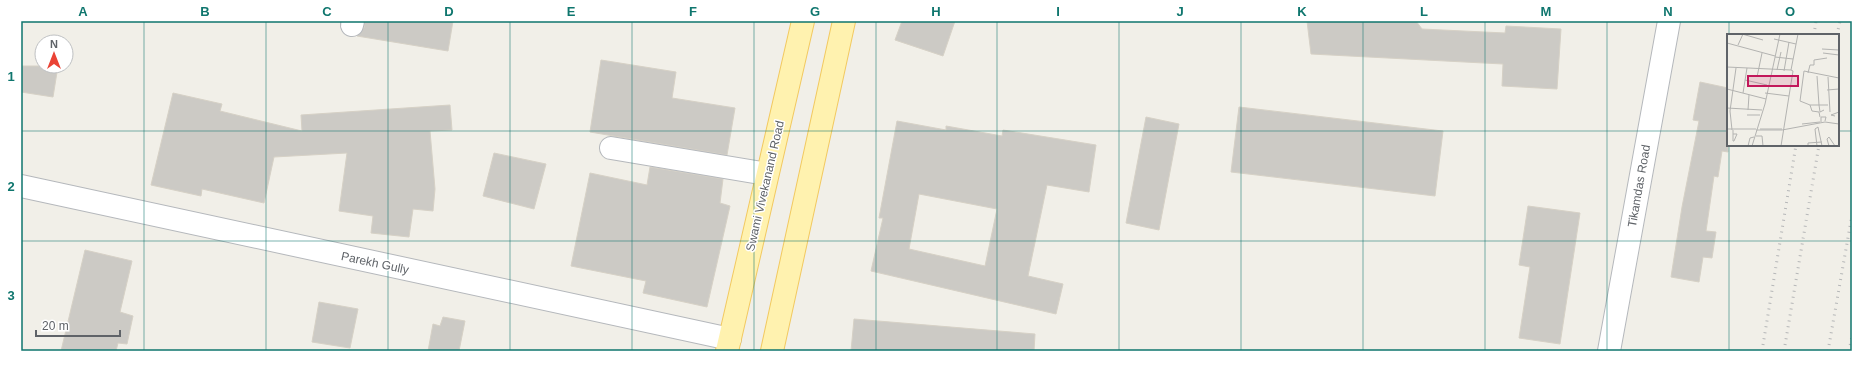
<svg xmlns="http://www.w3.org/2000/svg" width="1873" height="372" viewBox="0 0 1873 372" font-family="Arial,sans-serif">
  <rect width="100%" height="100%" fill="#f1efe8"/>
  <g fill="#cccac5" stroke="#d6d1c6" fill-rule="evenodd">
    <path d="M 365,21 L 453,21 L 448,51 L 357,36 L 364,28 Z"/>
    <path d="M 902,21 L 955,21 L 943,56 L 895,40 Z"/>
    <path d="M 1307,21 L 1416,21 L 1422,29 L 1505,33 L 1506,26 L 1561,29 L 1557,89 L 1502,86 L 1503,64 L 1311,54 Z"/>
    <path d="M 601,60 L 676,72 L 672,98 L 735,108 L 727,155 L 590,132 Z"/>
    <path d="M 21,66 L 58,66 L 53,97 L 21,92 Z"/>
    <path d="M 1700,82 L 1728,88 L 1728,152 L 1722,151 L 1718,177 L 1714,176 L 1706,231 L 1716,232 L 1712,258 L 1703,257 L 1699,282 L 1671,277 L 1682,207 L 1699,121 L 1693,120 Z"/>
    <path d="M 173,93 L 222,104 L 220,111 L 302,131 L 301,115 L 450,105 L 452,130 L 430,131 L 435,189 L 433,211 L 413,209 L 409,237 L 371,233 L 373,216 L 339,211 L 347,153 L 274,157 L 264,203 L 202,189 L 201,196 L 151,185 Z"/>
    <path d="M 1239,107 L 1443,131 L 1435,196 L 1231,172 Z"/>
    <path d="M 1146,117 L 1179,124 L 1159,230 L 1126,223 Z"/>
    <path d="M 897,121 L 946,130 L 946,126 L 1002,136 L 1003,130 L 1096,145 L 1089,192 L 1047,185 L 1028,276 L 1063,284 L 1056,314 L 871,271 L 883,218 L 879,218 ZM 919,194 L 997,209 L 985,266 L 909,249 Z"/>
    <path d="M 494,153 L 546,164 L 534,209 L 483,196 Z"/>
    <path d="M 650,167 L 723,179 L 720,203 L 730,206 L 707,307 L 643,293 L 646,281 L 571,266 L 590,173 L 647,185 Z"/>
    <path d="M 1528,206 L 1580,213 L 1560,344 L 1519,338 L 1530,267 L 1519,265 Z"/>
    <path d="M 85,250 L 132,261 L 120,312 L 133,316 L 127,344 L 118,343 L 116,351 L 61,351 Z"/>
    <path d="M 319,302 L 358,309 L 350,348 L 312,342 Z"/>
    <path d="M 443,317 L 465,321 L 459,351 L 428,351 L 433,324 L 440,326 Z"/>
    <path d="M 854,319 L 1035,334 L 1034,351 L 851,351 Z"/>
  </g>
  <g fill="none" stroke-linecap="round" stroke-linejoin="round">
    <defs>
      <g id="street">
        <path d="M 352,25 L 353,21"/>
        <path d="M 611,148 L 767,174"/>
        <path d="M 21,186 L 730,339"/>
        <path d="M 1609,351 L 1669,21"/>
      </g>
      <g id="primary">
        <path d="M 727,351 L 803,21"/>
        <path d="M 772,351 L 844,21"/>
      </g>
    </defs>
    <use href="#street" stroke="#b5b8bc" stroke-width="24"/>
    <use href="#primary" stroke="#f2c960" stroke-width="24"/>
    <use href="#street" stroke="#fff" stroke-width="22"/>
    <use href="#primary" stroke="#fff2af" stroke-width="22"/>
    <g stroke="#b6b7b8" stroke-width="3" stroke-dasharray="1 5" stroke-linecap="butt">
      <path d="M 1814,35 L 1816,21"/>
      <path d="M 1837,35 L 1840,21"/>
      <path d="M 1762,351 L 1796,145"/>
      <path d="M 1784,351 L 1819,145"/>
      <path d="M 1828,351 L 1852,215"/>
      <path d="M 1849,351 L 1852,336"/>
    </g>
  </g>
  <path fill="none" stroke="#0f766e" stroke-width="1" stroke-opacity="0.55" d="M 144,21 L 144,351M 266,21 L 266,351M 388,21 L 388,351M 510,21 L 510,351M 632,21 L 632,351M 754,21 L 754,351M 876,21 L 876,351M 997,21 L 997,351M 1119,21 L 1119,351M 1241,21 L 1241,351M 1363,21 L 1363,351M 1485,21 L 1485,351M 1607,21 L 1607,351M 1729,21 L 1729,35M 21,131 L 1728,131M 1838,131 L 1852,131M 1729,145 L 1729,351M 21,241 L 1852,241"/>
  <g text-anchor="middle" stroke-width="3" stroke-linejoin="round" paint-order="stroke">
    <g font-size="12" fill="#5f6368" stroke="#fff">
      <text transform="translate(765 186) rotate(-77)" y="4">Swami Vivekanand Road</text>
      <text transform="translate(1639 186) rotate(-80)" y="4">Tikamdas Road</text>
      <text transform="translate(375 263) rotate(12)" y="4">Parekh Gully</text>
    </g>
  </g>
  <g transform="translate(1727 34)">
    <rect width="112" height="112" fill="#f1efe8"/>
    <path fill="none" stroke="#b3b3b1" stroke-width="1" d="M 15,0 L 36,6M 47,5 L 69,10M 0,9 L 48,22M 11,11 L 16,0M 95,15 L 112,16M 96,19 L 112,21M 48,23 L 66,25M 0,33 L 64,36M 50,36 L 54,18M 64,36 L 71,0M 57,37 L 62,8M 81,39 L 83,31 L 87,31 L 87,26 L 100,24M 90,42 L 92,71 L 101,71M 30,43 L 35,19M 101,43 L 103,78M 18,46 L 40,51M 0,55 L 39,65M 100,56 L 112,55M 16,59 L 20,34M 38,59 L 62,62M 83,71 L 73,67 L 77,37 L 112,44M 0,74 L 35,76M 21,76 L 22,61M 20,81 L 33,81M 108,82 L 104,81 L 112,78M 93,83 L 92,78 L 85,77 L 83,71 L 92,71 L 93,78 L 97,76M 94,88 L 94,83 L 99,83 L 98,87M 75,90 L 93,88M 0,95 L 29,95M 33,95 L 55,95M 5,96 L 3,77 L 9,34M 29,96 L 55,96 L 98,88 L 112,90M 6,100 L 10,100 L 7,107 L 6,107 L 6,96M 29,102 L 35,102 L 36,112M 21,112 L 23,104 L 27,103M 25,112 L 38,70 L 53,0M 54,112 L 66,37 L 64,36M 81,112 L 81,109 L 95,108M 90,112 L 88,95 L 91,93 L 95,112M 102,112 L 100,105 L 102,103 L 108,112"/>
    <path fill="#c2185b" fill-opacity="0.15" stroke="#c2185b" stroke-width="2" d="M 21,42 L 71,42 L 71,52 L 21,52 Z"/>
    <rect width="112" height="112" fill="none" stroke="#5f6368" stroke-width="2"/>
  </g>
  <rect width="1873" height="372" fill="none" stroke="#ffffff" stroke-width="44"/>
  <g transform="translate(54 54)"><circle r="19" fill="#ffffff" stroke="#bfc1c3"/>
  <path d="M0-3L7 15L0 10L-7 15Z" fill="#ea4335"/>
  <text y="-6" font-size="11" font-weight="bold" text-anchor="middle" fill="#5f6368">N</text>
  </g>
  <path d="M36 330v6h84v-6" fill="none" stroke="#5f6368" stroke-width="2"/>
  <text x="42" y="330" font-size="12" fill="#5f6368" stroke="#ffffff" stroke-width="3" paint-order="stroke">20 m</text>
  <rect x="22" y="22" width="1829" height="328" fill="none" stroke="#0f766e" stroke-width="1.5"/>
  <g font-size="13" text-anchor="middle" font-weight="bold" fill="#0f766e">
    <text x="83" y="16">A</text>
    <text x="205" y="16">B</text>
    <text x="327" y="16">C</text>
    <text x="449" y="16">D</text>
    <text x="571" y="16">E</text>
    <text x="693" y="16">F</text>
    <text x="815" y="16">G</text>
    <text x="936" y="16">H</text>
    <text x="1058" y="16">I</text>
    <text x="1180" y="16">J</text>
    <text x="1302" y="16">K</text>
    <text x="1424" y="16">L</text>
    <text x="1546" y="16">M</text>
    <text x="1668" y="16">N</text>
    <text x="1790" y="16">O</text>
    <text x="11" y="81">1</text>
    <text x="11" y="191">2</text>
    <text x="11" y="300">3</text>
  </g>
</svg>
